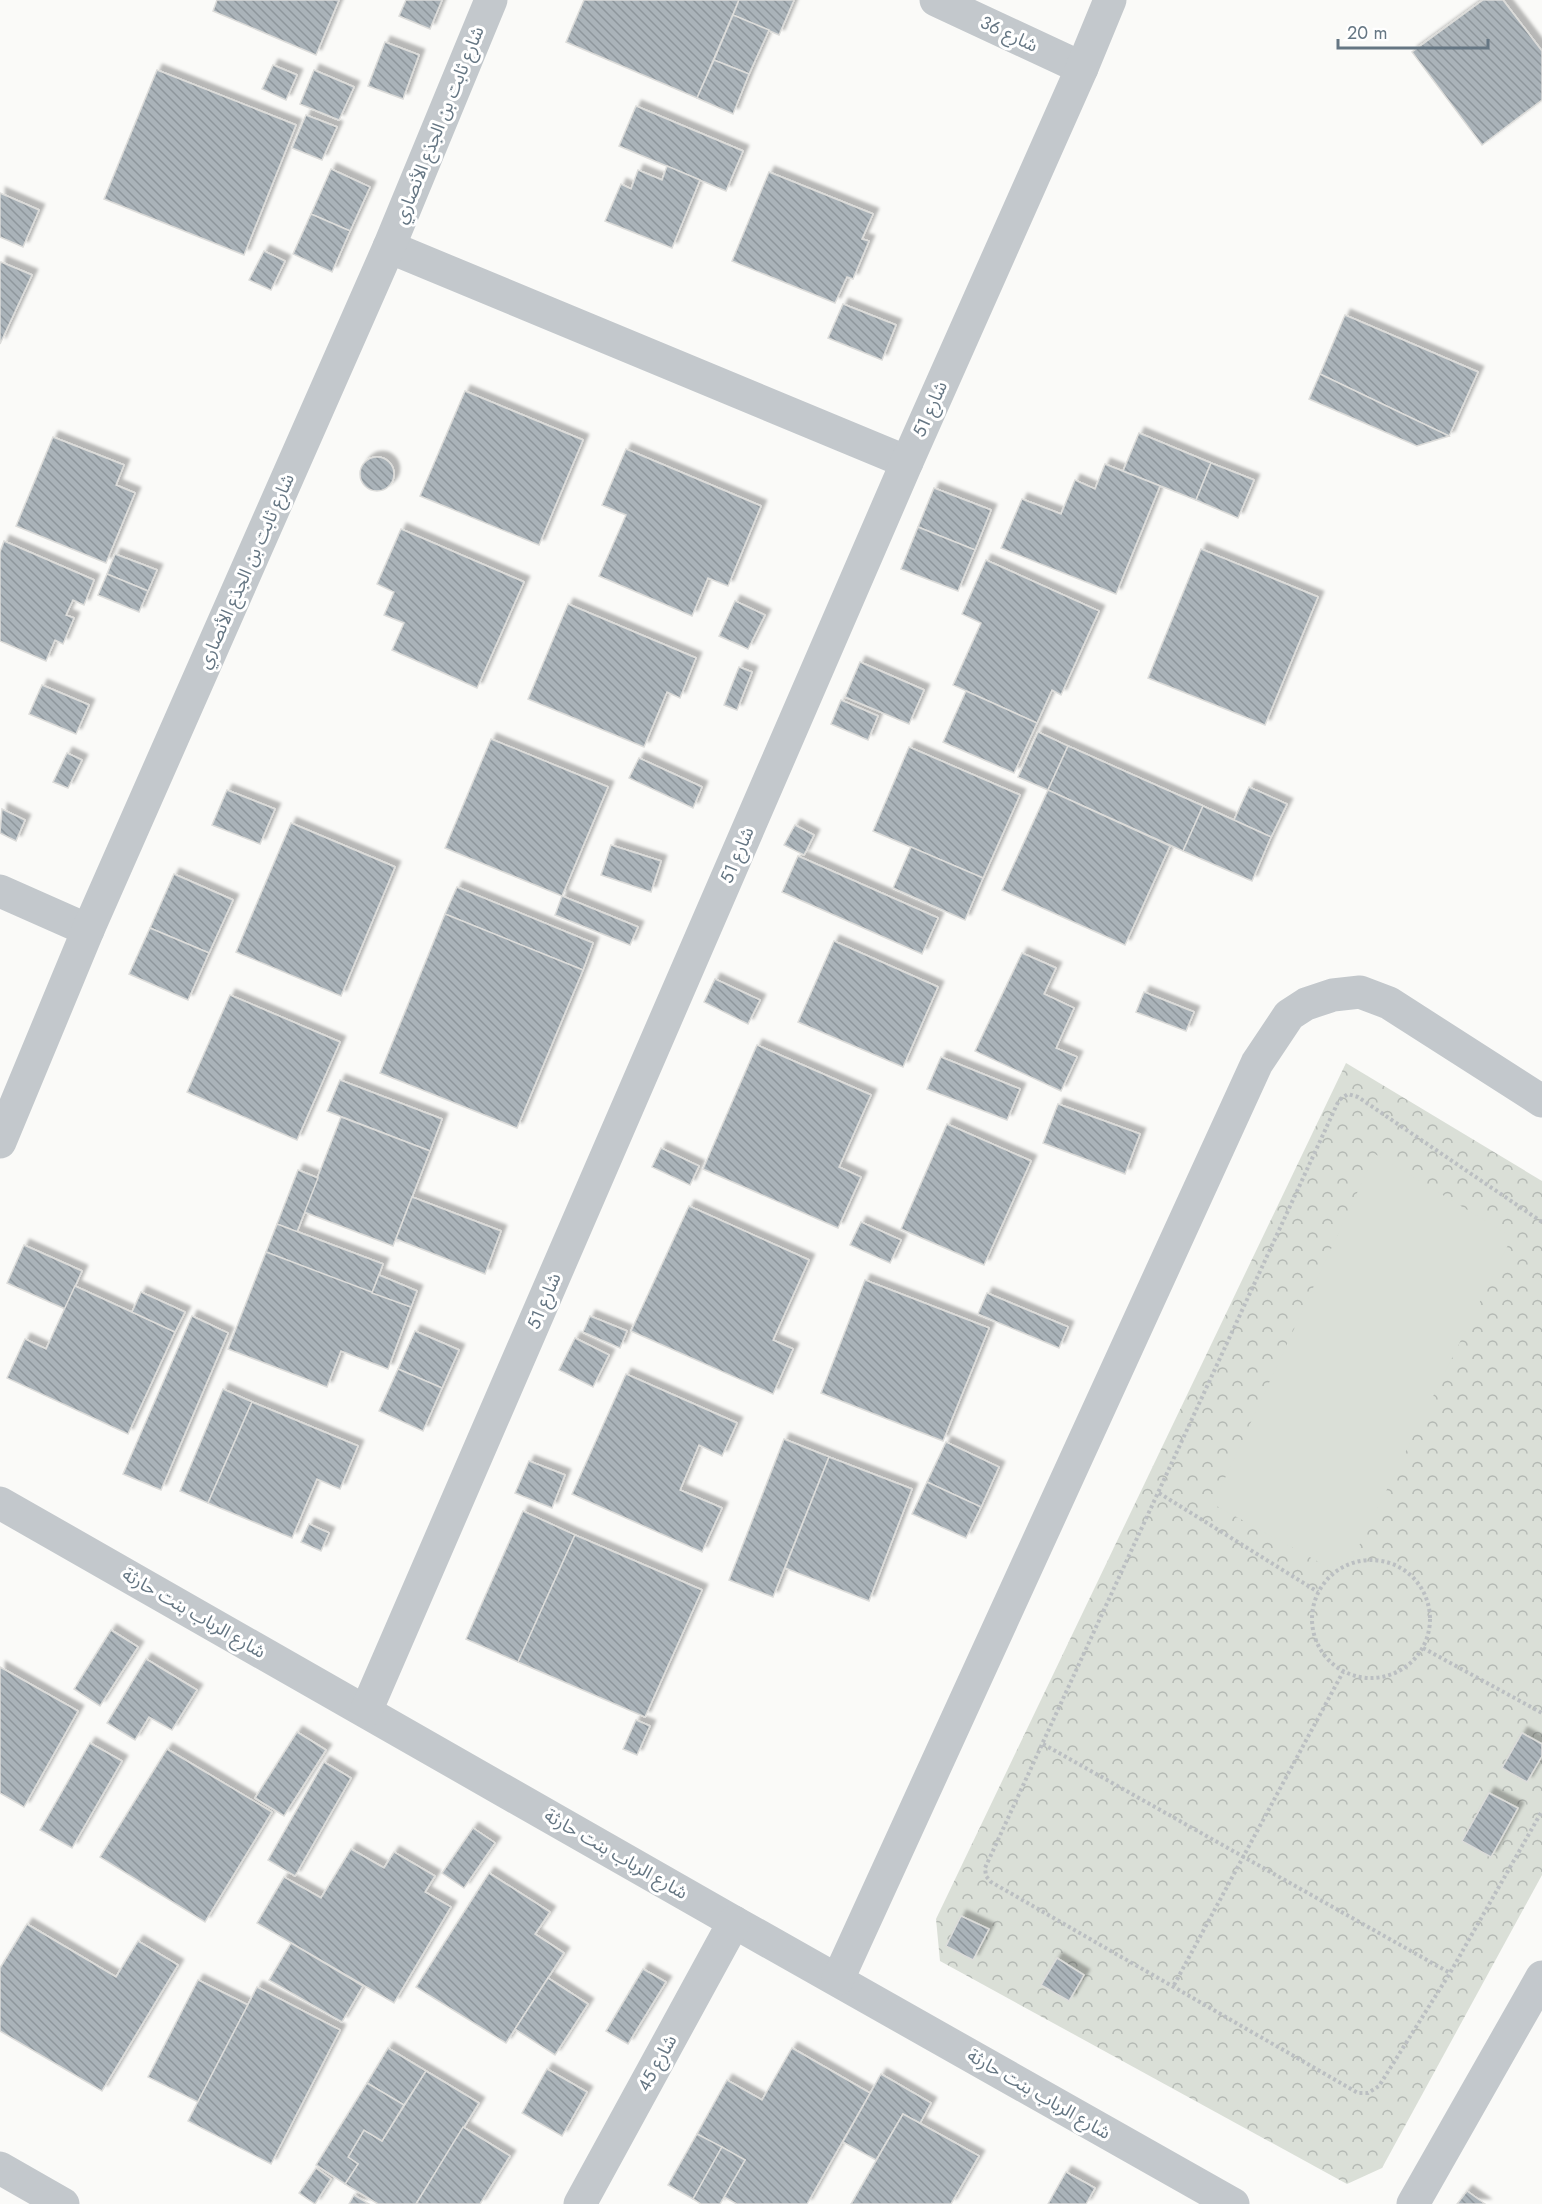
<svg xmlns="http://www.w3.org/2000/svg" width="1542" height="2204" viewBox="0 0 1542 2204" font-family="Jost,'Noto Sans Arabic',sans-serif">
  <defs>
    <pattern id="park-crowns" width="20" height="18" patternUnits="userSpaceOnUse" patternTransform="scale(1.5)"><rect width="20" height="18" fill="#dadfd7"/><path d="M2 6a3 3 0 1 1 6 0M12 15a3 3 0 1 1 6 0" fill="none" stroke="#b4b9b4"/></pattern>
    <pattern id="building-back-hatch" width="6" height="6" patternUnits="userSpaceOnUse" patternTransform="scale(1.5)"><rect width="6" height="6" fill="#aab3b9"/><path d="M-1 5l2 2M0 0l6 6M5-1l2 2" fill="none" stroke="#8e969c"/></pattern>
    <filter id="shadow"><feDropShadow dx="5.5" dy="-5.5" stdDeviation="1.5" flood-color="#0004"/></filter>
  </defs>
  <rect width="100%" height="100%" fill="#fafaf8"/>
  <path fill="url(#park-crowns)" d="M 1346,1063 L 1542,1181 L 1542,1875 L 1382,2168 L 1347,2184 L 940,1961 L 936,1919 Z"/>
  <path fill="#dadfd7" d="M 1375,1154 L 1512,1237 L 1344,1576 L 1213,1504 Z"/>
  <g fill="url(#building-back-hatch)" stroke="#dcdcda" stroke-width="1.5" filter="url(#shadow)">
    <path d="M 217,0 L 339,0 L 316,55 L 213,11 Z"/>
    <path d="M 406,0 L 442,0 L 430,29 L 399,16 Z"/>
    <path d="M 584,0 L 739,0 L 697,98 L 566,42 Z"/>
    <path d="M 739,0 L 794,0 L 779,35 L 733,15 Z"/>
    <path d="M 1483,0 L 1503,0 L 1542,51 L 1542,100 L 1482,145 L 1412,52 Z"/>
    <path d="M 733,15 L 769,30 L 749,74 L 714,60 Z"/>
    <path d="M 385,42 L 419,55 L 403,99 L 368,86 Z"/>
    <path d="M 714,60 L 749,74 L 733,114 L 697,98 Z"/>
    <path d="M 273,65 L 297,75 L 286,100 L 262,89 Z"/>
    <path d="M 157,70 L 296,125 L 244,255 L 104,199 Z"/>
    <path d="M 314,70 L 354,87 L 339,120 L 300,104 Z"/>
    <path d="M 636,106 L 743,151 L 726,191 L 619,146 Z"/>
    <path d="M 306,115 L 337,127 L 322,160 L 292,148 Z"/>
    <path d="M 667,166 L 700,180 L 672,248 L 605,221 L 621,184 L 631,189 L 638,170 L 662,180 Z"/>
    <path d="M 331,169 L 370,187 L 350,231 L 311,214 Z"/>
    <path d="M 769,172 L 873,214 L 862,239 L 869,241 L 853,279 L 847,277 L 835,303 L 732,261 Z"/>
    <path d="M 0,193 L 39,210 L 23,247 L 0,237 Z"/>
    <path d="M 311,214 L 350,231 L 332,272 L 293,254 Z"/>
    <path d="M 264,251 L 285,261 L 271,290 L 249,280 Z"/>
    <path d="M 1,262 L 32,275 L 0,344 L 0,265 Z"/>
    <path d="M 843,304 L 896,325 L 882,360 L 828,338 Z"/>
    <path d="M 1345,315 L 1478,372 L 1449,436 L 1320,374 Z"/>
    <path d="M 1320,374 L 1449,436 L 1417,446 L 1309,399 Z"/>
    <path d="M 465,391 L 583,440 L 539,545 L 420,496 Z"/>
    <path d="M 1139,433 L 1211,463 L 1196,500 L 1123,471 Z"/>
    <path d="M 53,437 L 124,465 L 116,485 L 135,493 L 106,563 L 16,526 Z"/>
    <path d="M 626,449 L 761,506 L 728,586 L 708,578 L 692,616 L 599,576 L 626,515 L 602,505 Z"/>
    <circle cx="377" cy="474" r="17"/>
    <path d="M 1211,463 L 1254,480 L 1238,518 L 1196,500 Z"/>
    <path d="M 1105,464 L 1160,486 L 1116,594 L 1001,548 L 1022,499 L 1061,514 L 1075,480 L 1095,489 Z"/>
    <path d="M 934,488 L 991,510 L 975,550 L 918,527 Z"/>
    <path d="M 918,527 L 975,550 L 958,591 L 901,569 Z"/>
    <path d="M 401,529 L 524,582 L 477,688 L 392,650 L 404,623 L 384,615 L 394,592 L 377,584 Z"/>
    <path d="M 4,541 L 94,580 L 84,605 L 73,600 L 66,615 L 74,618 L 63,644 L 55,640 L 46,661 L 0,641 L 0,552 Z"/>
    <path d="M 1201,549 L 1318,597 L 1265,725 L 1148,678 Z"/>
    <path d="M 115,554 L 157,570 L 148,591 L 107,574 Z"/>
    <path d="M 986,560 L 1099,611 L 1061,695 L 1052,690 L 1037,723 L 953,685 L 981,623 L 962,614 Z"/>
    <path d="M 107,574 L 148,591 L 139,612 L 98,595 Z"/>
    <path d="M 735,601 L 765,615 L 748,649 L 719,636 Z"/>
    <path d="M 568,604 L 696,658 L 680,698 L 667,692 L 644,747 L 528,699 Z"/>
    <path d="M 860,662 L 924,690 L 909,724 L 845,697 Z"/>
    <path d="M 739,667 L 752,672 L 737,710 L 724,705 Z"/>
    <path d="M 42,685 L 89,705 L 76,734 L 29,714 Z"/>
    <path d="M 966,691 L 1037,723 L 1014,773 L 943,742 Z"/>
    <path d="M 841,700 L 878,716 L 868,740 L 831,724 Z"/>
    <path d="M 1038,732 L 1068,746 L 1048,790 L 1018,777 Z"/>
    <path d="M 491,739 L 608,787 L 562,896 L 445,848 Z"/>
    <path d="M 1068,746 L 1203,806 L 1183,851 L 1048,790 Z"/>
    <path d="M 909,747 L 1020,795 L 983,878 L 873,831 Z"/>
    <path d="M 67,753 L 82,760 L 68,788 L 53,782 Z"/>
    <path d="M 639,758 L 702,787 L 693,808 L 629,778 Z"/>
    <path d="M 1249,787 L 1287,804 L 1271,837 L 1234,820 Z"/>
    <path d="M 227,790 L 275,809 L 260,844 L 212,825 Z"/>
    <path d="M 1048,790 L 1170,846 L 1125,945 L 1002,890 Z"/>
    <path d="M 1203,806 L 1271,837 L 1252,881 L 1183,851 Z"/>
    <path d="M 2,809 L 25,820 L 16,841 L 0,833 Z"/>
    <path d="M 291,823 L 395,867 L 341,996 L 236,952 Z"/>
    <path d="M 795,825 L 814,835 L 804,855 L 784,845 Z"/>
    <path d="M 611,845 L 661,861 L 651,892 L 601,875 Z"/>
    <path d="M 911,847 L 983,878 L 965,920 L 893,888 Z"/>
    <path d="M 798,856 L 938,918 L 922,954 L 782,892 Z"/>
    <path d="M 174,874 L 233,900 L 209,953 L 150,928 Z"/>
    <path d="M 457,887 L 593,943 L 583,970 L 445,914 Z"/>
    <path d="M 562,896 L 638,927 L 630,945 L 555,915 Z"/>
    <path d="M 445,914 L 583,970 L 517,1128 L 380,1073 Z"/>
    <path d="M 150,928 L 209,953 L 188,1000 L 129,974 Z"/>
    <path d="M 834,941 L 938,987 L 903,1067 L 798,1022 Z"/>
    <path d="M 1022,953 L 1056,968 L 1044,994 L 1074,1008 L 1056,1048 L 1077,1057 L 1061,1091 L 975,1051 Z"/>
    <path d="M 715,979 L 760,1000 L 748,1024 L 704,1002 Z"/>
    <path d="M 1144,992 L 1194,1012 L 1186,1031 L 1136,1012 Z"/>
    <path d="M 230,995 L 340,1042 L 297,1140 L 187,1092 Z"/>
    <path d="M 757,1045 L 871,1095 L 839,1167 L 861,1177 L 838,1228 L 703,1169 Z"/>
    <path d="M 941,1057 L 1020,1089 L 1007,1120 L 927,1089 Z"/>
    <path d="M 340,1080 L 442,1119 L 430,1151 L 327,1111 Z"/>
    <path d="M 1058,1104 L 1140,1134 L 1125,1174 L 1043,1143 Z"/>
    <path d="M 341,1117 L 430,1151 L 393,1246 L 304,1212 Z"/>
    <path d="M 947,1124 L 1031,1161 L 984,1265 L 901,1229 Z"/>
    <path d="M 661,1148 L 699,1166 L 690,1185 L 652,1167 Z"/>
    <path d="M 298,1170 L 318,1178 L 297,1232 L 277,1224 Z"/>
    <path d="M 412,1197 L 501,1231 L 485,1274 L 396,1239 Z"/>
    <path d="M 689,1206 L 809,1260 L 773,1340 L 793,1349 L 773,1394 L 631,1331 Z"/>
    <path d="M 861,1222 L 901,1240 L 890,1263 L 850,1245 Z"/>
    <path d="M 277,1224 L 383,1264 L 372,1293 L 266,1252 Z"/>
    <path d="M 24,1245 L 82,1271 L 65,1309 L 7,1283 Z"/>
    <path d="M 266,1252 L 411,1307 L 388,1369 L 341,1351 L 327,1387 L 228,1349 Z"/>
    <path d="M 379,1275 L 417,1291 L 411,1307 L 372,1293 Z"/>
    <path d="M 865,1280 L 989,1328 L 943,1441 L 821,1393 Z"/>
    <path d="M 75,1286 L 175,1332 L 128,1434 L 7,1378 L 25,1339 L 46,1349 Z"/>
    <path d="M 141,1292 L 185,1312 L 175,1332 L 132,1312 Z"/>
    <path d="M 987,1293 L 1068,1327 L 1059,1348 L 978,1314 Z"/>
    <path d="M 192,1316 L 228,1333 L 161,1490 L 123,1474 Z"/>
    <path d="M 590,1316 L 627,1331 L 620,1348 L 583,1332 Z"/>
    <path d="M 415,1331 L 459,1350 L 442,1388 L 398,1369 Z"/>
    <path d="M 575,1338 L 609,1355 L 593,1387 L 559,1370 Z"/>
    <path d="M 398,1369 L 442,1388 L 423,1431 L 379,1411 Z"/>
    <path d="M 626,1374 L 737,1423 L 722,1456 L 699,1445 L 680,1490 L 722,1508 L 702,1552 L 572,1494 Z"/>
    <path d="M 223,1389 L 252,1402 L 208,1503 L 180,1491 Z"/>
    <path d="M 252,1402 L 358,1446 L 340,1489 L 317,1479 L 292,1538 L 208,1503 Z"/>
    <path d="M 784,1439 L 829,1457 L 773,1597 L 729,1580 Z"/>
    <path d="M 946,1442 L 999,1467 L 981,1507 L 927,1482 Z"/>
    <path d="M 829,1457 L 912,1489 L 869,1601 L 785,1568 Z"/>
    <path d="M 529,1461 L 565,1475 L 552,1508 L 515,1493 Z"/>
    <path d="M 927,1482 L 981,1507 L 966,1538 L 912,1514 Z"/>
    <path d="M 523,1511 L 575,1535 L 518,1662 L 466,1639 Z"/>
    <path d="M 309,1524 L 329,1533 L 321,1551 L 301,1542 Z"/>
    <path d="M 575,1535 L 702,1590 L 645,1717 L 518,1662 Z"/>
    <path d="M 111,1630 L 138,1647 L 100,1706 L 74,1689 Z"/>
    <path d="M 146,1659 L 197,1690 L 172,1730 L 149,1717 L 135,1740 L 107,1723 Z"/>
    <path d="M 0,1667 L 78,1711 L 24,1807 L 0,1793 Z"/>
    <path d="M 636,1720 L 650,1726 L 637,1755 L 623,1749 Z"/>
    <path d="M 297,1732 L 326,1750 L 284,1816 L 255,1798 Z"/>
    <path d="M 1522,1733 L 1542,1744 L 1542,1756 L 1527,1782 L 1502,1768 Z"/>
    <path d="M 90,1743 L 122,1761 L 72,1848 L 40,1830 Z"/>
    <path d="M 167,1749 L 272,1812 L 205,1922 L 100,1857 Z"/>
    <path d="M 324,1762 L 351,1778 L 295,1876 L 268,1860 Z"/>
    <path d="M 1489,1793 L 1518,1808 L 1491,1857 L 1462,1841 Z"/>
    <path d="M 473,1828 L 495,1843 L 464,1888 L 442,1873 Z"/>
    <path d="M 351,1849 L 384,1868 L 394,1852 L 435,1876 L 425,1892 L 451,1907 L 394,2003 L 257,1923 L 284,1877 L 321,1898 Z"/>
    <path d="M 489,1873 L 550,1912 L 535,1934 L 564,1953 L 506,2043 L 416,1987 Z"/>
    <path d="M 961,1916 L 989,1929 L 973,1960 L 946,1946 Z"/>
    <path d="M 27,1924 L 116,1977 L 138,1941 L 178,1965 L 102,2091 L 0,2031 L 0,1968 Z"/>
    <path d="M 291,1943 L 363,1986 L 342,2022 L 269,1980 Z"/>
    <path d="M 1057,1958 L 1084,1975 L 1069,2001 L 1041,1985 Z"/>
    <path d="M 643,1969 L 666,1982 L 628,2044 L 606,2031 Z"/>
    <path d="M 548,1978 L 588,2004 L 555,2055 L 515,2029 Z"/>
    <path d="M 198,1980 L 248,2005 L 198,2102 L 148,2077 Z"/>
    <path d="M 257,1987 L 340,2030 L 271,2164 L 188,2121 Z"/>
    <path d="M 388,2048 L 426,2071 L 404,2105 L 367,2083 Z"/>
    <path d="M 792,2048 L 870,2093 L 807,2204 L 737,2204 L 724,2197 L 745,2160 L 697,2134 L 727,2080 L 762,2100 Z"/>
    <path d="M 547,2069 L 587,2092 L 562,2136 L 522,2113 Z"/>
    <path d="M 426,2071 L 479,2103 L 416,2204 L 378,2204 L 345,2184 L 358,2164 L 348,2157 L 364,2130 L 382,2141 Z"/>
    <path d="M 881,2074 L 931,2103 L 920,2123 L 903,2114 L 876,2160 L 843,2142 Z"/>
    <path d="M 367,2083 L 404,2105 L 382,2141 L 364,2130 L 348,2157 L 358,2164 L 345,2184 L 316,2165 Z"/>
    <path d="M 903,2114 L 979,2156 L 951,2204 L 851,2204 Z"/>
    <path d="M 463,2127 L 510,2156 L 480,2204 L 416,2204 Z"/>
    <path d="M 697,2134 L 722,2147 L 693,2199 L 668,2185 Z"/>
    <path d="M 722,2147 L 745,2160 L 720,2204 L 701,2204 L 693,2199 Z"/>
    <path d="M 316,2168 L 331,2179 L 315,2204 L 299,2193 Z"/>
    <path d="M 1066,2172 L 1095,2188 L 1086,2204 L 1048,2204 Z"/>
    <path d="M 1467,2191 L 1485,2204 L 1457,2204 Z"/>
    <path d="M 354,2195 L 369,2204 L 349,2204 Z"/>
  </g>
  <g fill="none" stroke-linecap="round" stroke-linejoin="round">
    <g stroke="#bbbfc2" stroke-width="4" stroke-dasharray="3 3" stroke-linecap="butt">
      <path d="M 1542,1222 L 1358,1097 L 1348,1094 L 1339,1100 L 985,1868 L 986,1876 L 991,1882 L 1358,2093 L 1368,2093 L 1379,2086 L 1450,1973 L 1542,1811"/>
      <path d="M 1159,1493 L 1318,1592"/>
      <circle cx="1371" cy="1619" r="59"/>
      <path d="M 1423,1648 L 1542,1713"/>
      <path d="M 1043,1744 L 1450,1973"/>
      <path d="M 1174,1985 L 1343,1672"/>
    </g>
    <g stroke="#c3c8cc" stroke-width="33">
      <path d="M 936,0 L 1082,68"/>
      <path d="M 389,247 L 907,462"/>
      <path d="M 0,891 L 88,930"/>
      <path d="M 0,1142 L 88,930 L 389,247 L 491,0"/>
      <path d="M 0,1503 L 734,1922 L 1233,2204"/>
      <path d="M 366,1711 L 907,462 L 1082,68 L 1110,0"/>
      <path d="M 838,1979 L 1257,1063 L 1289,1015 L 1306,1004 L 1333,995 L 1360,992 L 1389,1003 L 1542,1101"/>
      <path d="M 0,2168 L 63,2204"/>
      <path d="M 580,2204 L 734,1922"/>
      <path d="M 1413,2204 L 1542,1977"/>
    </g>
  </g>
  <g text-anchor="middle" stroke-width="6" stroke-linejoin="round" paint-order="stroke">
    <g font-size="18" fill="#657683" stroke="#fff">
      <text transform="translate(1009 34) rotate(25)" y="6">شارع 36</text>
      <text transform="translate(439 125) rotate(-68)" y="6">شارع ثابت بن الجذع الأنصاري</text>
      <text transform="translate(930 409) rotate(-66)" y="6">شارع 51</text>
      <text transform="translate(246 571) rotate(-66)" y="6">شارع ثابت بن الجذع الأنصاري</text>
      <text transform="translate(737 855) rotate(-67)" y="6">شارع 51</text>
      <text transform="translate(544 1301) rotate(-67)" y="6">شارع 51</text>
      <text transform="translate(194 1613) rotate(30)" y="6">شارع الرباب بنت حارثة</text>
      <text transform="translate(616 1854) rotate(30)" y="6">شارع الرباب بنت حارثة</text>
      <text transform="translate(657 2063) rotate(-61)" y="6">شارع 45</text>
      <text transform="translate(1039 2094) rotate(30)" y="6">شارع الرباب بنت حارثة</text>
    </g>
  </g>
  <path d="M1338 39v9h150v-9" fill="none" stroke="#657683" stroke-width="3"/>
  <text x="1347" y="39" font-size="18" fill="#657683" stroke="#ffffff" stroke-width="4.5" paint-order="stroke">20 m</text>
</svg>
